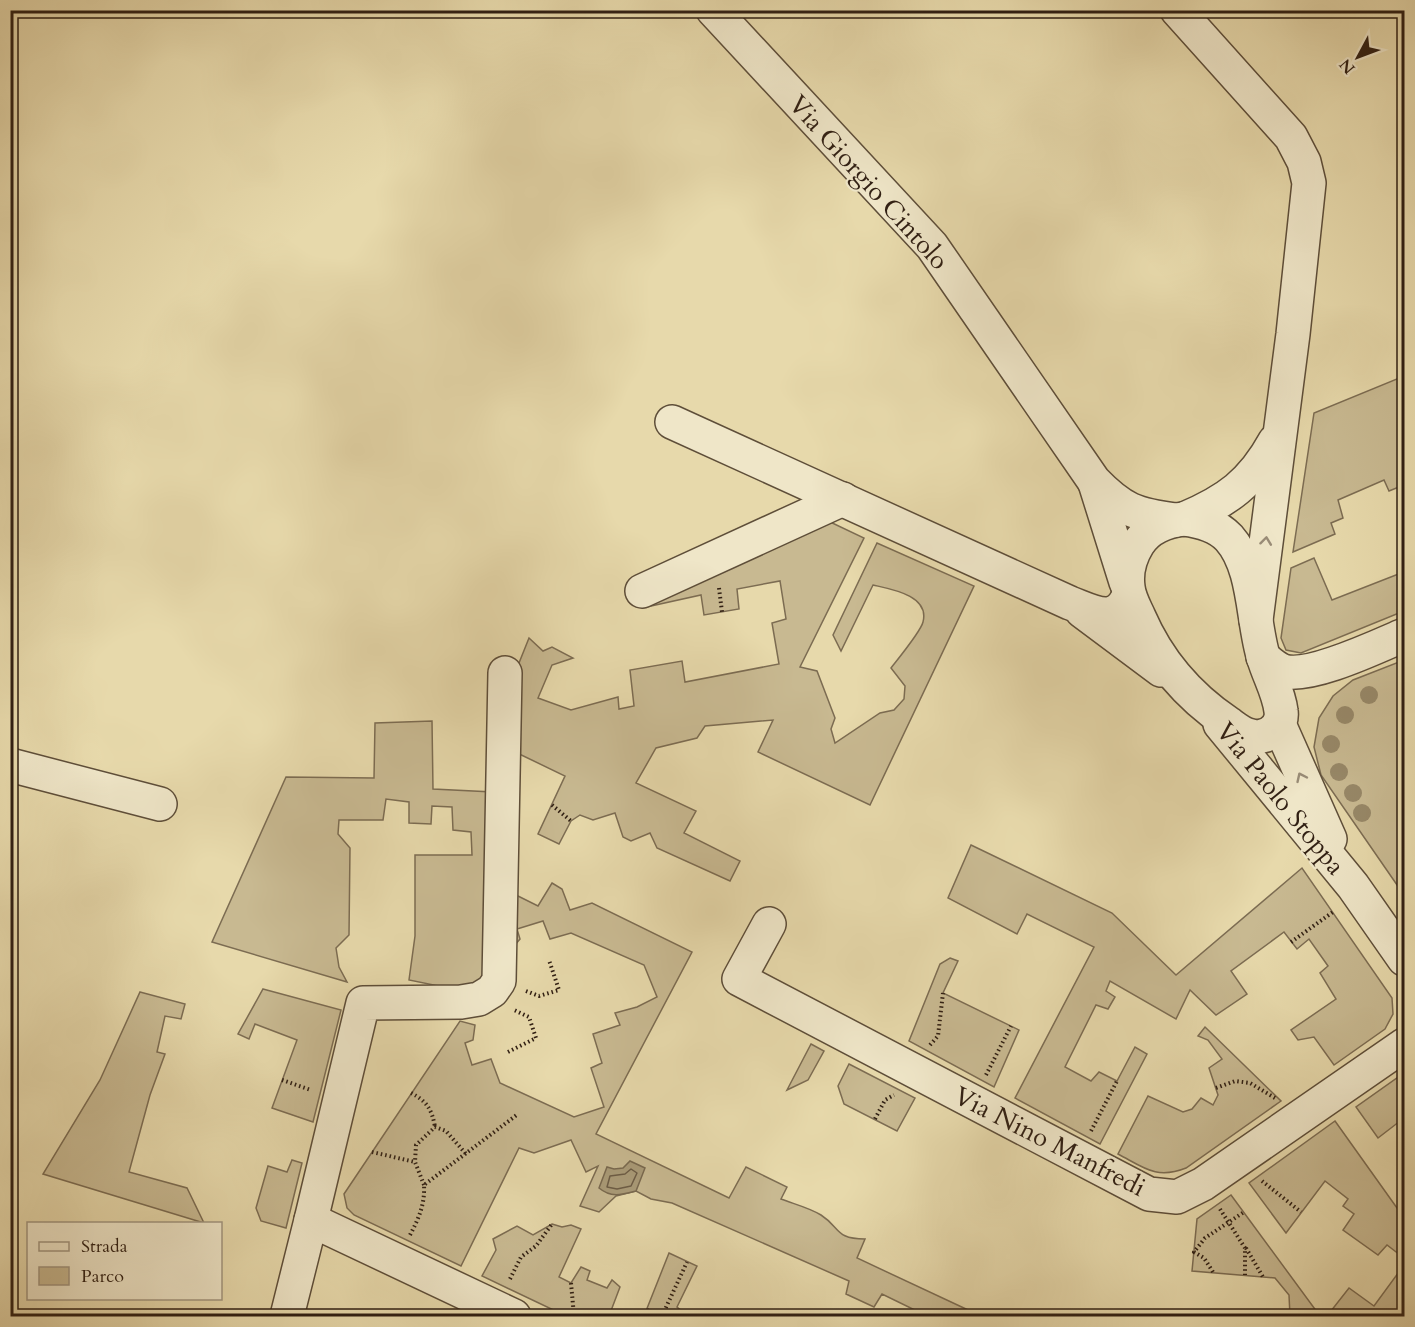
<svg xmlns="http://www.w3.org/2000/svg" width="1415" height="1327" viewBox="0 0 1415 1327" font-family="Cardo,serif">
  <rect width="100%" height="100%" fill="#e7d9ab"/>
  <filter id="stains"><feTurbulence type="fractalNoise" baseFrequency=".00333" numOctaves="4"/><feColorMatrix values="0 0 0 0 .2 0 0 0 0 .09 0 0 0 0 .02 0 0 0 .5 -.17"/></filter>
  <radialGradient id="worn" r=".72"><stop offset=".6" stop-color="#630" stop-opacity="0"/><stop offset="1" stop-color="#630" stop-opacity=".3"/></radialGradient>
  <g fill="#c8b991" stroke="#7c6c52" stroke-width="1.5">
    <path d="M 1404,376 L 1404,466 L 1402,467 L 1404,472 L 1404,485 L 1389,491 L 1384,480 L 1338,500 L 1343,518 L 1331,523 L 1335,534 L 1293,552 L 1314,413 Z"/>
    <path d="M 826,520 L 864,538 L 800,667 L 817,671 L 835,718 L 831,729 L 835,743 L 880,713 L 894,710 L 904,699 L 905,686 L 891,668 C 898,659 921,631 923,622 C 930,595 890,589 873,585 L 841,651 L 833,635 L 877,543 L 974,586 L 870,805 L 758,752 L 773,720 L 705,726 L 697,738 L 656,748 L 636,783 L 696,811 L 684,833 L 740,861 L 730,881 L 657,848 L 650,833 L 631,841 L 623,837 L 615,813 L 593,820 L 580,815 L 571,821 L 559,844 L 538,834 L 565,776 L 513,751 L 515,673 L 529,638 L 543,651 L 552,647 L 573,658 L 552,665 L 538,698 L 571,710 L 618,697 L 619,709 L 634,706 L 630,670 L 682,661 L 685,682 L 779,664 L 772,623 L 786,619 L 780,581 L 737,589 L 739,609 L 704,615 L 701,595 L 642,608 Z"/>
    <path d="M 1314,558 L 1332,600 L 1401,573 L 1404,582 L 1404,611 L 1301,653 L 1286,650 L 1281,638 L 1291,568 Z"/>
    <path d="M 1404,660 L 1404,895 L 1321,775 L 1314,747 L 1319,718 L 1333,696 L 1353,680 Z"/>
    <path d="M 432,721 L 433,789 L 493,792 L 487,975 L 476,986 L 458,990 L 409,980 L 415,936 L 415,855 L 472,855 L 471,832 L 453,830 L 452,807 L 432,806 L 431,824 L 409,823 L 409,802 L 386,799 L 383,820 L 339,820 L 338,834 L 350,848 L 349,935 L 336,948 L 339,967 L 347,982 L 212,942 L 286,777 L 374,778 L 375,723 Z"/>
    <path d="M 971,845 L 1112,913 L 1176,975 L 1302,868 L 1392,998 L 1393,1014 L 1385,1029 L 1334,1065 L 1314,1037 L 1298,1040 L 1291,1030 L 1336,999 L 1320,973 L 1328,966 L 1309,939 L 1297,949 L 1284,932 L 1231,971 L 1247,994 L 1216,1015 L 1190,990 L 1176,1019 L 1110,981 L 1106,991 L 1115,997 L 1108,1009 L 1096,1005 L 1065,1067 L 1091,1081 L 1099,1072 L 1117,1081 L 1135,1047 L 1147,1054 L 1100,1144 L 1015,1098 L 1094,947 L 1027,914 L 1017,934 L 948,898 Z"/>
    <path d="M 552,883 L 562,889 L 570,910 L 592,903 L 692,952 L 596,1134 L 729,1198 L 746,1167 L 787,1187 L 781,1199 C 794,1204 810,1208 821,1215 C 841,1228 835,1239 865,1239 L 857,1258 L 981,1316 L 927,1316 L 882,1294 L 874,1307 L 846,1294 L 849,1281 L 672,1203 L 651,1199 L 636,1191 L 616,1196 L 599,1212 L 580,1206 L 598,1166 L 586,1172 L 571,1140 L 534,1153 L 519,1148 L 461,1266 L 354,1215 L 347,1208 L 344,1194 L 460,1021 L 475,1025 L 473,1040 L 465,1043 L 472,1065 L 491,1059 L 500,1083 L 574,1117 L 604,1107 L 591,1068 L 602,1063 L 593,1034 L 620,1025 L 615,1013 L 637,1007 L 657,997 L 644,965 L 571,933 L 550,939 L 543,921 L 517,929 L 520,939 L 508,953 L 510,892 L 538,906 Z"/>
    <path d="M 950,958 L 958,961 L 943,993 L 1019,1030 L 994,1087 L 909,1041 L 940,964 Z"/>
    <path d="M 263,989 L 341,1010 L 313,1122 L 272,1108 L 297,1040 L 255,1024 L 249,1039 L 238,1034 Z"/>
    <path d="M 140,992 L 185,1004 L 181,1019 L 165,1016 L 157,1052 L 165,1054 L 150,1095 L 129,1172 L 187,1188 L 204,1223 L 43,1174 L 100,1080 Z"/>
    <path d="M 1205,1027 L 1281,1101 L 1186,1168 C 1156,1180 1143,1167 1118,1154 L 1148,1096 L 1183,1112 L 1192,1109 L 1201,1098 L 1213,1105 L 1218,1095 L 1209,1068 L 1222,1059 L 1208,1040 L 1198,1036 Z"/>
    <path d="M 811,1044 L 824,1051 L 808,1080 L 787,1090 Z"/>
    <path d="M 849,1064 L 915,1098 L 897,1131 L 844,1104 L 838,1086 Z"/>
    <path d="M 1404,1073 L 1404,1118 L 1378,1138 L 1356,1107 Z"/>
    <path d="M 1335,1121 L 1402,1215 L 1404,1214 L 1404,1258 L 1387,1245 L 1378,1255 L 1343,1230 L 1354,1214 L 1343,1206 L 1348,1199 L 1325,1181 L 1286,1233 L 1249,1183 Z"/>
    <path d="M 292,1160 L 302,1163 L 286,1228 L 261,1221 L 256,1208 L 268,1166 L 287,1172 Z"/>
    <path d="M 1231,1195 L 1320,1316 L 1290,1316 L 1289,1295 L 1275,1278 L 1192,1271 L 1197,1219 Z"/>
    <path d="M 552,1224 L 562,1227 L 571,1225 L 581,1229 L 559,1277 L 571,1283 L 581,1267 L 590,1271 L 587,1280 L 607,1288 L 612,1280 L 620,1287 L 609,1316 L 566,1316 L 482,1276 L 496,1250 L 493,1239 L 517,1226 L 533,1235 Z"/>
    <path d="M 669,1253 L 697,1266 L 677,1307 L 688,1316 L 644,1316 Z"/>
    <path d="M 1404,1265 L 1404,1316 L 1327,1316 L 1349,1288 L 1374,1306 Z"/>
  </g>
  <path fill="#a99a77" stroke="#79694f" stroke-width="1.5" d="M 630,1161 L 645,1168 L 636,1191 C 621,1195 611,1198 599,1188 L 607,1167 L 614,1169 L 623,1168 Z"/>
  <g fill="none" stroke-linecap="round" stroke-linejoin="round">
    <path stroke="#6c5c45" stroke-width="1.5" d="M 631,1169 L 637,1173 L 631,1186 L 617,1189 L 607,1187 L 610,1176 L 625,1174 Z"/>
    <defs>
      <g id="minor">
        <path d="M 713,10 L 932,246 L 1094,481 C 1122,510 1136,515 1176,520"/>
        <path d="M 1177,10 L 1291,137 L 1304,162 L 1309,183 L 1293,334 L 1256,620"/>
        <path d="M 672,422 L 1070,603 C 1094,612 1116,626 1129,595"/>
        <path d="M 1095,483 L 1126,582"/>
        <path d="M 1184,519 C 1201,521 1217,525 1229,538 C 1256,568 1252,622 1264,659 C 1269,676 1279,693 1281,711 C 1282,717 1280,723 1276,728 C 1270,735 1261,738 1252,736 C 1243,735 1235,728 1228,723 C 1188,696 1158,661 1139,617 C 1135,608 1129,598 1128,587 C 1126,572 1130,557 1138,544 C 1148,528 1166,521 1184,519 Z"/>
        <path d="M 1184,519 C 1227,501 1252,483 1275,441"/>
        <path d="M 642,591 L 843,499"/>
        <path d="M 1082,611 L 1161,670"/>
        <path d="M 1263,657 C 1269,662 1275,668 1283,671 C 1310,679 1378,646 1404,635"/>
        <path d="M 1220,724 L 1353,886 L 1404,959"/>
        <path d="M 1279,724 L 1330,839"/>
        <path d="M 10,765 L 160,804"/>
        <path d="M 769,924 L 739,979 L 1149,1194 L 1177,1197 L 1203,1184 L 1404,1045"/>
        <path d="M 311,1220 L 363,1003 L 461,1002 L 479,999 L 492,991 L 499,981 L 505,673"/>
        <path d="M 287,1316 L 311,1220 L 514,1316"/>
      </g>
    </defs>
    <use href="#minor" stroke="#5e4e39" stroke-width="36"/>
    <g stroke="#301f13" stroke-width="4" stroke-dasharray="1.5 3" stroke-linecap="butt">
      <path d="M 719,588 L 722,612"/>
      <path d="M 552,805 L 571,821"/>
      <path d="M 1291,942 L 1333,912"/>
      <path d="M 526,991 L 539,996 L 559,990 L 549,960"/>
      <path d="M 930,1045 L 938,1036 L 943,993"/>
      <path d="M 508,1052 L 536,1038 L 529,1017 L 514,1010"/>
      <path d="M 986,1075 L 1011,1026"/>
      <path d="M 282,1080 L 311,1090"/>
      <path d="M 1216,1088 L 1235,1081 L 1250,1083 L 1275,1098"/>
      <path d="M 411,1093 C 427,1101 432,1110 435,1127"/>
      <path d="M 875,1119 L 885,1100 L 894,1095"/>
      <path d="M 1091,1131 L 1117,1081"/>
      <path d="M 372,1152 L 415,1162"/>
      <path d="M 1262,1181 L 1301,1212"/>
      <path d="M 424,1185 L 415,1162 L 416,1145 L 435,1127 L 446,1131 L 466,1154"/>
      <path d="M 1220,1209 L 1245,1248 L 1245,1275"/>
      <path d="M 410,1235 C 419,1218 425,1204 424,1185 L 518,1114"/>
      <path d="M 1246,1248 L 1263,1277"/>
      <path d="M 1213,1272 L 1204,1258 L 1194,1252 L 1205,1238 L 1244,1212"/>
      <path d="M 510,1279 L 521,1257 L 536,1246 L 552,1224"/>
      <path d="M 571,1283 L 574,1316"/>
      <path d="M 647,1310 L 661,1316"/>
      <path d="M 662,1316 L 687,1262"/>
    </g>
    <use href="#minor" stroke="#efe6c8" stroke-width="33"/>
  </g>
  <g fill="#978868">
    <circle cx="1369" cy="695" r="9"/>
    <circle cx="1345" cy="715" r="9"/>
    <circle cx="1331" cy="744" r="9"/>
    <circle cx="1339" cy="772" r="9"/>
    <circle cx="1353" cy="793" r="9"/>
    <circle cx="1362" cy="813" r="9"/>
  </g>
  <defs><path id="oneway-chevron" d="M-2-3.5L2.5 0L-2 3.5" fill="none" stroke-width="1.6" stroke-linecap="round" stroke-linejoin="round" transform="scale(1.5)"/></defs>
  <g stroke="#998c77">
    <use href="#oneway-chevron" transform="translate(1266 541) rotate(-83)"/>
    <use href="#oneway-chevron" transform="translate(1301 777) rotate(-115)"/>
  </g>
  <g text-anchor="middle" stroke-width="4.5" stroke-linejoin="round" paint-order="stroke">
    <g font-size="26" fill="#301f13" stroke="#efe6c8">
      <text transform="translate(869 182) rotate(48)" y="9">Via Giorgio Cintolo</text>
      <text transform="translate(1281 798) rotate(51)" y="9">Via Paolo Stoppa</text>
      <text transform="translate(1050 1141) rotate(27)" y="9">Via Nino Manfredi</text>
    </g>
  </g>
  <rect width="1415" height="1327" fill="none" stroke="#e7d9ab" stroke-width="36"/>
  <rect x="12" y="12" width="1391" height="1303" fill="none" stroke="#301f13" stroke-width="3"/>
  <rect x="18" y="18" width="1379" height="1291" fill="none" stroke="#301f13" stroke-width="1.5"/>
  <rect x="27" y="1222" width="195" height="78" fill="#efe6c8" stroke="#a39680" stroke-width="1.5"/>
  <rect x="39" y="1242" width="30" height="9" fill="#efe6c8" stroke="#a39680" stroke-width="1.5"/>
  <text x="81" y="1252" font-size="18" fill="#301f13">Strada</text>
  <rect x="39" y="1267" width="30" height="18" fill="#c8b991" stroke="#a39680" stroke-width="1.5"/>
  <text x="81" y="1282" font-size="18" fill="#301f13">Parco</text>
  <g transform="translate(1358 57) rotate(229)" stroke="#efe6c8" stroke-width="4.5" paint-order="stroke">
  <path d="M0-4.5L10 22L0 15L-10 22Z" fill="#301f13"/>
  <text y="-9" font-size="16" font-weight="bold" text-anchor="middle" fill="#301f13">N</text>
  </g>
  <rect width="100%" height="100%" filter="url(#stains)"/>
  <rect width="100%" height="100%" fill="url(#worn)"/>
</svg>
